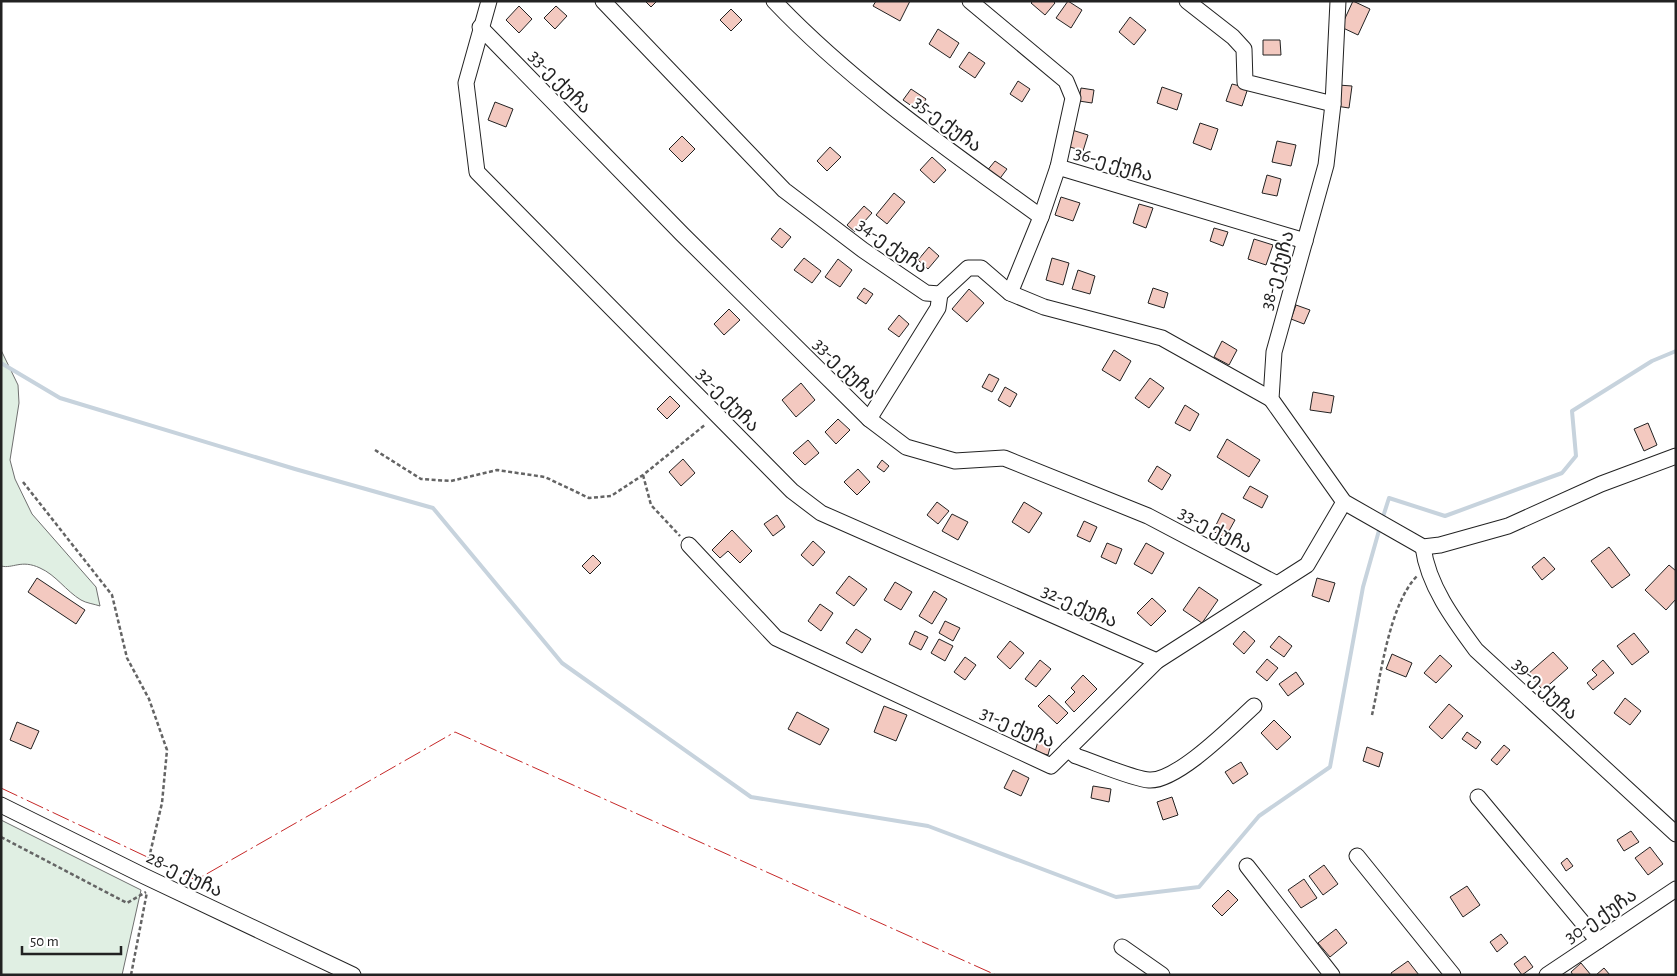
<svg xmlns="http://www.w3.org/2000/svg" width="1677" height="976" viewBox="0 0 1677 976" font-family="'Alegreya Sans','Noto Sans Georgian',sans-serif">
  <rect width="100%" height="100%" fill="#fff"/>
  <g fill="#e0efe3" stroke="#6f6f6f">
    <path d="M 1,350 L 18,385 L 19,403 L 10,460 L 15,479 L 32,514 L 96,587 L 100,606 C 94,604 86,603 81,600 C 66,591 56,575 40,568 C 21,559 13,569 1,566 Z"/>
    <path d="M 1,820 L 141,890 L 122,975 L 1,975 Z"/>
  </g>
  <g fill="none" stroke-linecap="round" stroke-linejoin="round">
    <g stroke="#c7d3dd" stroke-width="4">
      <path d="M 1,363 L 60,398 L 295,469 L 433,508 L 562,663 L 751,797 L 928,826 L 1116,897 L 1199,887 L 1259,816 L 1330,767 L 1363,587 L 1380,527"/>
      <path d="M 1382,520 L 1389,498 L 1445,516 L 1562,473 L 1576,456 L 1572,411 L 1652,361 L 1676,351"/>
    </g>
  </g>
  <g fill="#f3c9c0" stroke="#222">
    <path d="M 645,1 L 657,1 L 651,7 Z"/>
    <path d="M 876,1 L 910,1 L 900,21 L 873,6 Z"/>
    <path d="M 1033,1 L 1053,1 L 1055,3 L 1045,15 L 1031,3 Z"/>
    <path d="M 1068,1 L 1082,10 L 1071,28 L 1056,18 Z"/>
    <path d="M 1353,1 L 1370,9 L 1358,35 L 1341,27 Z"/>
    <path d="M 519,6 L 532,19 L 519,33 L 506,20 Z"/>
    <path d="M 556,6 L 567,16 L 555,29 L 544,18 Z"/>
    <path d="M 731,9 L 742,20 L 731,31 L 720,20 Z"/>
    <path d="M 1130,17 L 1146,30 L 1134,45 L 1119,32 Z"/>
    <path d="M 938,29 L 959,43 L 950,58 L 929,44 Z"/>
    <path d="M 1263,40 L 1280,40 L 1281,55 L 1263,55 Z"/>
    <path d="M 969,52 L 985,63 L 975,78 L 959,67 Z"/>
    <path d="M 1018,81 L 1030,89 L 1022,102 L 1010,94 Z"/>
    <path d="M 1232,84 L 1248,88 L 1242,106 L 1226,101 Z"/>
    <path d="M 1338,85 L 1352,86 L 1349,108 L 1336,106 Z"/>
    <path d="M 1162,87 L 1182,94 L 1177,110 L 1157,103 Z"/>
    <path d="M 1081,88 L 1094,90 L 1092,103 L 1079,101 Z"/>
    <path d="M 911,89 L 926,99 L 919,111 L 903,100 Z"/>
    <path d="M 495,102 L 513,109 L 506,127 L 488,120 Z"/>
    <path d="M 1200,123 L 1218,129 L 1211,150 L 1193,143 Z"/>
    <path d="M 1072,130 L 1088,135 L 1083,151 L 1067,146 Z"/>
    <path d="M 682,136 L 695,149 L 682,162 L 669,149 Z"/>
    <path d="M 1277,141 L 1296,145 L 1291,166 L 1272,162 Z"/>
    <path d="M 830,147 L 841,157 L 827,171 L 817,161 Z"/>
    <path d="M 932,157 L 946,170 L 934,183 L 920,170 Z"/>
    <path d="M 995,161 L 1007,169 L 998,181 L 986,172 Z"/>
    <path d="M 1267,175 L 1281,179 L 1277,196 L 1262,193 Z"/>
    <path d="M 894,193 L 905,202 L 887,224 L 876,215 Z"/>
    <path d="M 1061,197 L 1080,203 L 1073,221 L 1055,215 Z"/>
    <path d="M 1139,204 L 1153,208 L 1146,228 L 1133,223 Z"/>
    <path d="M 864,206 L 872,213 L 855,232 L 847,225 Z"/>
    <path d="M 780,228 L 791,237 L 782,248 L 771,239 Z"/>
    <path d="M 1214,228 L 1228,232 L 1223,246 L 1210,241 Z"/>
    <path d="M 1254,239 L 1273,245 L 1266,265 L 1248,259 Z"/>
    <path d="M 929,247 L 939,256 L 928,269 L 918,260 Z"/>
    <path d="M 804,258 L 821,271 L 812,283 L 794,270 Z"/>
    <path d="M 1052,258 L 1069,263 L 1063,285 L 1046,280 Z"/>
    <path d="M 838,259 L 852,270 L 840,287 L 825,277 Z"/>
    <path d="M 1078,270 L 1095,276 L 1090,294 L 1072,289 Z"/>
    <path d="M 864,288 L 873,294 L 866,304 L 857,298 Z"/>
    <path d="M 1153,288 L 1168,293 L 1164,308 L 1148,303 Z"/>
    <path d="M 969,289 L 984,303 L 967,322 L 952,309 Z"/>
    <path d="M 1296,305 L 1310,310 L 1304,324 L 1291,319 Z"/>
    <path d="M 729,309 L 740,320 L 724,335 L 714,324 Z"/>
    <path d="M 899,315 L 909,324 L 899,337 L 888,329 Z"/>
    <path d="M 1222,341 L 1237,350 L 1229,365 L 1214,357 Z"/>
    <path d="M 1114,350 L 1131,361 L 1120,381 L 1102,370 Z"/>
    <path d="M 989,374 L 999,379 L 992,392 L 982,387 Z"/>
    <path d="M 1150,378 L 1164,388 L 1149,408 L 1135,398 Z"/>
    <path d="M 801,383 L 815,400 L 796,417 L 782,400 Z"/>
    <path d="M 1005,387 L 1017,394 L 1010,407 L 998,400 Z"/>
    <path d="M 1313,392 L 1334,396 L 1331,413 L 1310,410 Z"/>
    <path d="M 670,396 L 680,406 L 667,419 L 657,409 Z"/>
    <path d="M 1185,405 L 1199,414 L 1190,431 L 1175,423 Z"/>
    <path d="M 838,419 L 850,430 L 836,444 L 825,432 Z"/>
    <path d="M 1648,423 L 1657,445 L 1644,451 L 1634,429 Z"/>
    <path d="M 1227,439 L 1260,460 L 1249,477 L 1217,457 Z"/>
    <path d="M 808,440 L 819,453 L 805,465 L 793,453 Z"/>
    <path d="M 683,459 L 695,473 L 681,486 L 669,472 Z"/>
    <path d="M 882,460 L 889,466 L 884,472 L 877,467 Z"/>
    <path d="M 1157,466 L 1171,475 L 1162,490 L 1148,481 Z"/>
    <path d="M 858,469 L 870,482 L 857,495 L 844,482 Z"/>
    <path d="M 1250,486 L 1268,496 L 1262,508 L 1243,498 Z"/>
    <path d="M 937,502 L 949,511 L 938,524 L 927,515 Z"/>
    <path d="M 1024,502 L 1042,513 L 1029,533 L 1012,522 Z"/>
    <path d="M 1222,513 L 1235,520 L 1225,538 L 1213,531 Z"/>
    <path d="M 952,514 L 968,522 L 958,540 L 942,531 Z"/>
    <path d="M 777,515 L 785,527 L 773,536 L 764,524 Z"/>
    <path d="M 1084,521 L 1097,527 L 1090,542 L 1077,536 Z"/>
    <path d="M 732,530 L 752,551 L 740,563 L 728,551 L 720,558 L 712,550 Z"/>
    <path d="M 813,541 L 825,552 L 813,566 L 801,555 Z"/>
    <path d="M 1107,543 L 1122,549 L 1116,564 L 1101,557 Z"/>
    <path d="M 1146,543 L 1164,553 L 1152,574 L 1134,564 Z"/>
    <path d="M 1609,547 L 1630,575 L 1612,588 L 1591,561 Z"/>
    <path d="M 593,555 L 601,563 L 590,574 L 582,566 Z"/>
    <path d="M 1544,557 L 1555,569 L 1542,580 L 1532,567 Z"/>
    <path d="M 1669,565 L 1676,571 L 1676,599 L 1666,610 L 1645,590 Z"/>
    <path d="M 849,576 L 867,589 L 854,606 L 836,593 Z"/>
    <path d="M 37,578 L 85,610 L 76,624 L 28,592 Z"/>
    <path d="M 1317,578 L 1335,583 L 1329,602 L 1312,596 Z"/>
    <path d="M 895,582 L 912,592 L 901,610 L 884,600 Z"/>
    <path d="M 1199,587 L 1218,600 L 1202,623 L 1183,610 Z"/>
    <path d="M 934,591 L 947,599 L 932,624 L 919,616 Z"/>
    <path d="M 1152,598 L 1166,611 L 1151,626 L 1137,613 Z"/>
    <path d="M 820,604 L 833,613 L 821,631 L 808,621 Z"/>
    <path d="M 945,621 L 960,628 L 953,641 L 939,633 Z"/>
    <path d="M 856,629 L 871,639 L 862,653 L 846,643 Z"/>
    <path d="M 915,631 L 928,637 L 921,650 L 909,644 Z"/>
    <path d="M 1244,631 L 1255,641 L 1244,654 L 1233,644 Z"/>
    <path d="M 1634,633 L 1649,652 L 1632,665 L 1617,646 Z"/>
    <path d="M 1279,636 L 1292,646 L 1284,657 L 1270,647 Z"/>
    <path d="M 939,639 L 953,646 L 945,661 L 931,653 Z"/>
    <path d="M 1010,641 L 1024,653 L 1010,669 L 997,657 Z"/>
    <path d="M 1553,652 L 1568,668 L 1543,690 L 1528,674 Z"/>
    <path d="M 1392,654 L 1412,663 L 1406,677 L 1386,669 Z"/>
    <path d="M 1440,655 L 1452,666 L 1436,683 L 1424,673 Z"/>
    <path d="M 965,657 L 976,665 L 965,680 L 954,672 Z"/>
    <path d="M 1267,659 L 1278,668 L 1267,681 L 1256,672 Z"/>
    <path d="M 1040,660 L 1051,669 L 1036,687 L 1025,679 Z"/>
    <path d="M 1603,660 L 1614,673 L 1593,690 L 1587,683 L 1597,675 L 1592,670 Z"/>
    <path d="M 1296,672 L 1304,684 L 1288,696 L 1279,684 Z"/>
    <path d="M 1083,675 L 1097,689 L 1074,712 L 1065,702 L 1075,692 L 1071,688 Z"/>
    <path d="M 1049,695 L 1068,713 L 1057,724 L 1038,706 Z"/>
    <path d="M 1625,698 L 1641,711 L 1630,725 L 1614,713 Z"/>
    <path d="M 1449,704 L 1463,716 L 1442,739 L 1429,727 Z"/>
    <path d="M 884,706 L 907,715 L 896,741 L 874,732 Z"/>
    <path d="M 797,712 L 829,729 L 820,745 L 788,729 Z"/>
    <path d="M 1274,720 L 1291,737 L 1277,750 L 1261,733 Z"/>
    <path d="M 17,722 L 39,731 L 31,749 L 10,740 Z"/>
    <path d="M 1467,732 L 1481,742 L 1476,749 L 1462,739 Z"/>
    <path d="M 1038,741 L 1051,744 L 1048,755 L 1035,752 Z"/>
    <path d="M 1504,745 L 1510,750 L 1497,765 L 1491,760 Z"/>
    <path d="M 1367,747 L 1383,753 L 1379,767 L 1363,761 Z"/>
    <path d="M 1241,762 L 1248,774 L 1233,784 L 1225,772 Z"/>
    <path d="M 1013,770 L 1029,778 L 1021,796 L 1004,788 Z"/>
    <path d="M 1093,786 L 1111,789 L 1109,802 L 1091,798 Z"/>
    <path d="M 1172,797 L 1178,815 L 1163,820 L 1157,802 Z"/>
    <path d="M 1631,831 L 1639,842 L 1624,851 L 1617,840 Z"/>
    <path d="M 1650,847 L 1663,864 L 1648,875 L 1635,858 Z"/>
    <path d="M 1567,858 L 1573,866 L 1566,871 L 1561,863 Z"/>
    <path d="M 1324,865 L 1338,884 L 1323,895 L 1309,876 Z"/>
    <path d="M 1304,879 L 1317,898 L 1301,908 L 1288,890 Z"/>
    <path d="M 1467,886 L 1480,905 L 1463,917 L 1450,897 Z"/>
    <path d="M 1228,890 L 1238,900 L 1222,916 L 1212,906 Z"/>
    <path d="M 1336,929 L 1347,943 L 1330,957 L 1318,943 Z"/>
    <path d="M 1501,934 L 1508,943 L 1497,952 L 1490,942 Z"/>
    <path d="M 1525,956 L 1533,967 L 1522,975 L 1514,964 Z"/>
    <path d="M 1408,961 L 1419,975 L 1392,975 L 1391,973 Z"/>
    <path d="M 1581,963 L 1591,975 L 1573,975 L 1571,972 Z"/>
    <path d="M 1604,968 L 1610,975 L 1596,975 Z"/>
  </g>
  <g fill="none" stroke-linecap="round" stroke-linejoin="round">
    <defs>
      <g id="minor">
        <path d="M 489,1 L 466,83 L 477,172 L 792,491 L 821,513 L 1157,661"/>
        <path d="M 603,1 L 784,190 L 863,250 L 926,293 L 940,294 L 968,268 L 981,268 L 1010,293 L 1044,307 L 1162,338 L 1271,399"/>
        <path d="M 774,1 C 853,84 949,150 1041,217 L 1010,293"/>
        <path d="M 970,1 L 1066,81 L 1073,98 L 1058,167 L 1041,217"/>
        <path d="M 1187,1 L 1233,37 L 1244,49 L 1245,82 L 1333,104"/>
        <path d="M 1338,1 L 1333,104 L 1326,165 L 1274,352 L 1271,399 L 1344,502 L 1423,547 L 1440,545 L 1508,526 L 1601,484 L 1676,456"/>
        <path d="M 480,27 L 682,234 L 869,419 L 906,447 L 955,461 L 1004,458 L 1148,516 L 1277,584"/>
        <path d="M 1058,167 L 1305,241"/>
        <path d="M 869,419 L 938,308 L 940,294"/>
        <path d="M 689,545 L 776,638 L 1051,766 L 1157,661 L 1307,565 L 1344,502"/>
        <path d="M 1423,547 C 1428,585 1453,619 1476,650 L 1676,834"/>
        <path d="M 1068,749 L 1076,756 C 1094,762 1133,779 1149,780 C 1177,782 1233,725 1254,706"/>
        <path d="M 1478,797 L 1598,941"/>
        <path d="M 1,805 L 144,876 L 353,975"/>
        <path d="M 1357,856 L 1453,975"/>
        <path d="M 1247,866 L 1332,975"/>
        <path d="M 1122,947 L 1162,975"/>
        <path d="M 1547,975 L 1676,889"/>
      </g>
    </defs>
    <use href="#minor" stroke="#222" stroke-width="17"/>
    <g stroke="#646464" stroke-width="2.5" stroke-dasharray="4 2.5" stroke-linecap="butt">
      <path d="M 375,450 L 421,479 L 451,481 L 497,470 L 545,477 L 589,498 L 611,496 L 643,475 L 706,424"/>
      <path d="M 643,475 L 651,505 L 680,536"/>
      <path d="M 23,482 L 112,595 L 127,658 L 149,699 L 167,750 L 162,803 L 148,862"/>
      <path d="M 1372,715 C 1381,675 1389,605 1417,576"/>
      <path d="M 1,837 L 127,903 L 146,892"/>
      <path d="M 131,975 L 147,892"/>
    </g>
    <use href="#minor" stroke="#fff" stroke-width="15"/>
    <path stroke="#c62828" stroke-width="1" stroke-dasharray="18 4 2.5 4" stroke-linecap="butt" d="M 1,788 L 196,880 L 455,732 L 996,975"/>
  </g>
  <g text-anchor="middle" stroke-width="4" stroke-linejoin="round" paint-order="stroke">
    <g font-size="19" fill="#222" stroke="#fff">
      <text transform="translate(561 81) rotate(46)" y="7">33-ე ქუჩა</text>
      <text transform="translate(948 123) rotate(37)" y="7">35-ე ქუჩა</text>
      <text transform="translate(1114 163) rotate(17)" y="7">36-ე ქუჩა</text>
      <text transform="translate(893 245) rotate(35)" y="7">34-ე ქუჩა</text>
      <text transform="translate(1276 270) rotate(-74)" y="7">38-ე ქუჩა</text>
      <text transform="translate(846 368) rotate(44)" y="7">33-ე ქუჩა</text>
      <text transform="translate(729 399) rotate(46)" y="7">32-ე ქუჩა</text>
      <text transform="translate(1216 529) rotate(28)" y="7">33-ე ქუჩა</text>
      <text transform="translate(1080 605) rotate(24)" y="7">32-ე ქუჩა</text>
      <text transform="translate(1546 688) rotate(43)" y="7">39-ე ქუჩა</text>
      <text transform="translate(1018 726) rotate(23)" y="7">31-ე ქუჩა</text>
      <text transform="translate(185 873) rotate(26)" y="7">28-ე ქუჩა</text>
      <text transform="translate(1600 915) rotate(-34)" y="7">30-ე ქუჩა</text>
    </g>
  </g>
  <rect width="1677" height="976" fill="none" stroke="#222222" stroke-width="5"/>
  <path d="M22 946v8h99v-8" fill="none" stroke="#222222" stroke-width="2.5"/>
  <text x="30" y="946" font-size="15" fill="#222222" stroke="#ffffff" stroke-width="4" paint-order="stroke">50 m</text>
</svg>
